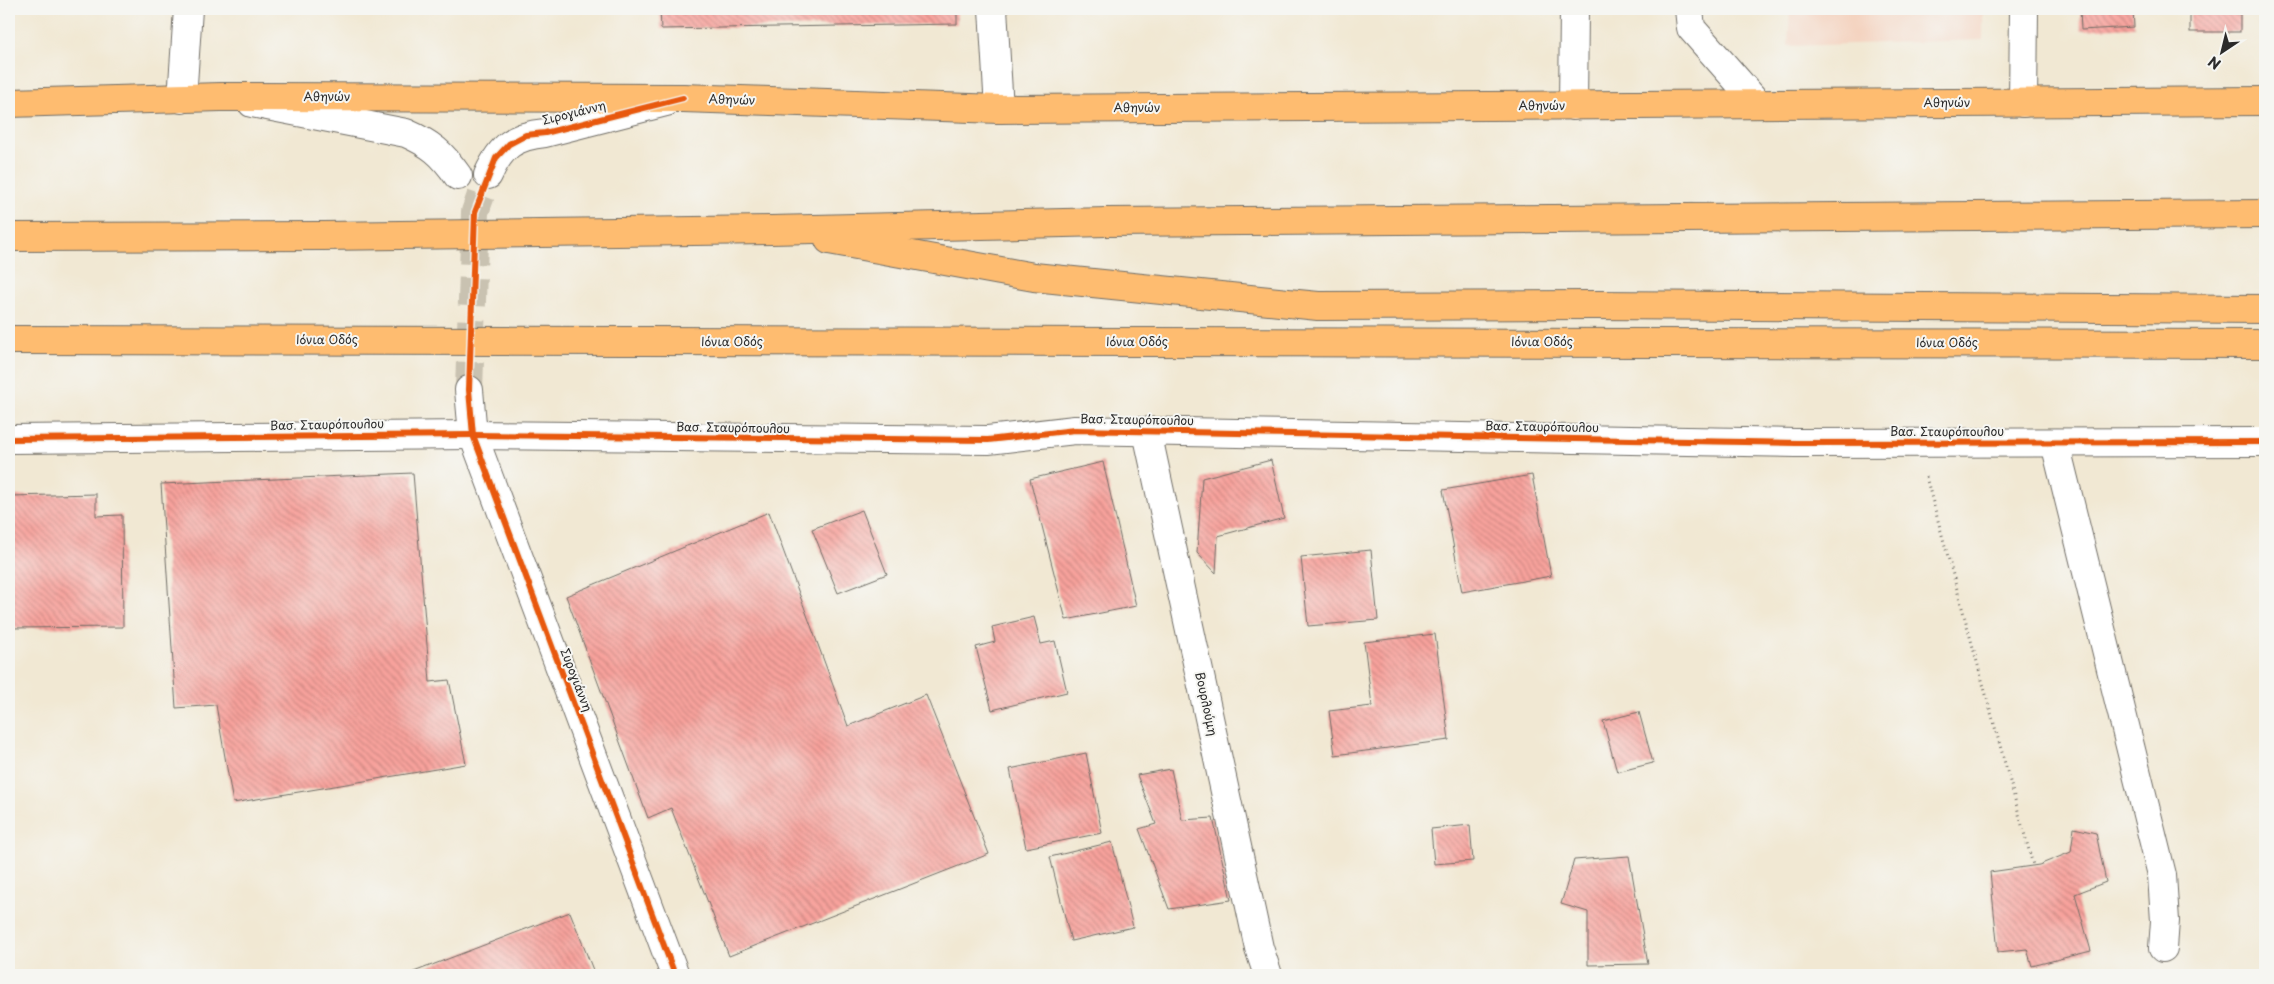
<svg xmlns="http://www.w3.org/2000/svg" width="2274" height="984" viewBox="0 0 2274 984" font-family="'Playpen Sans',sans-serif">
  <defs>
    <pattern id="building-back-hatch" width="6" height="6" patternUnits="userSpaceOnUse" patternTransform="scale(1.25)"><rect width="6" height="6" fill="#f8a29c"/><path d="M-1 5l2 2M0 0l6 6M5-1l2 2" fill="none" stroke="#c9847f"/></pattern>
  </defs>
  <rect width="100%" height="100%" fill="#f6f6f2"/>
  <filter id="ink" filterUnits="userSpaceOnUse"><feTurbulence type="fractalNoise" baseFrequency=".02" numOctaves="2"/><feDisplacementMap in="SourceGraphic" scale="10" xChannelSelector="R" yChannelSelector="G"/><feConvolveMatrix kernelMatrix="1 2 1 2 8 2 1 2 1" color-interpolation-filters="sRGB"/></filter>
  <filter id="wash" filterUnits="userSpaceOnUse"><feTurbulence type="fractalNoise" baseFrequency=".0096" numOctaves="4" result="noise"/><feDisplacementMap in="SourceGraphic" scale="20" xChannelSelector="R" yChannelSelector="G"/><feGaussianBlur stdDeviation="1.12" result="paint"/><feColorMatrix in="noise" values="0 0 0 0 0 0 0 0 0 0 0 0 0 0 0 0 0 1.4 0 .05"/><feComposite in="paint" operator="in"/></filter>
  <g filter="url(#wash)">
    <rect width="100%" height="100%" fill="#f1e8d3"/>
    <path fill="#f4d3c0" d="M 1790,9 L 1983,9 L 1983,40 L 1788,46 Z"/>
    <g id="blocks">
      <g fill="url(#building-back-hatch)">
        <path d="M 660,9 L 957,9 L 957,24 L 661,29 Z"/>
        <path d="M 2080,9 L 2133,9 L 2134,27 L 2081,30 Z"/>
        <rect x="2190" y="9" width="50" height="23"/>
        <path d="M 1271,460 L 1284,518 L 1218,536 L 1216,573 L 1197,553 L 1202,478 Z"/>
        <path d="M 1103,462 L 1136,606 L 1066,620 L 1030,479 Z"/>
        <path d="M 413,473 L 430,682 L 449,680 L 466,764 L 233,803 L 216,705 L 176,708 L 161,484 Z"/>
        <path d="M 1532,475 L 1551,576 L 1462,592 L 1443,490 Z"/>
        <path d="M 96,494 L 96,516 L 122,515 L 123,627 L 9,628 L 9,496 Z"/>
        <path d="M 862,510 L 887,574 L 838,593 L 812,529 Z"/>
        <path d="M 769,512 L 848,726 L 926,695 L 989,854 L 729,956 L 671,808 L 648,818 L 566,596 Z"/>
        <path d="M 1371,550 L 1378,620 L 1308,626 L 1301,557 Z"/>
        <path d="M 1034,617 L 1041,644 L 1055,641 L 1067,692 L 992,710 L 976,647 L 995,642 L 992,627 Z"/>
        <path d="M 1435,634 L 1449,740 L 1335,755 L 1329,711 L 1372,706 L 1364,642 Z"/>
        <path d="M 1639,712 L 1653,763 L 1617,772 L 1603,721 Z"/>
        <path d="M 1086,753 L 1102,833 L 1026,848 L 1010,769 Z"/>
        <path d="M 1171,769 L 1182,820 L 1213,818 L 1231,900 L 1169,909 L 1139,829 L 1156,824 L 1137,775 Z"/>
        <path d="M 1470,825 L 1473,861 L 1434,864 L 1431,829 Z"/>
        <path d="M 2074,828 L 2096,833 L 2106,882 L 2075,894 L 2091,951 L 2032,966 L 2027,949 L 1998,952 L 1990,872 L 2039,865 L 2071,852 Z"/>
        <path d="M 1112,842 L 1133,927 L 1071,941 L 1050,857 Z"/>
        <path d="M 1629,856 L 1648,964 L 1588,965 L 1588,912 L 1561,904 L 1574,860 Z"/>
        <path d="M 570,912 L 595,975 L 406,975 Z"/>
      </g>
    </g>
  </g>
  <g filter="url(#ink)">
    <use href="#blocks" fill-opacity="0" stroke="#706d66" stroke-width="1"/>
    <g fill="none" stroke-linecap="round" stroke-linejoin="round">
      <path stroke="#c9c2b1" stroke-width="28" stroke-dasharray="28 14" stroke-linecap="butt" d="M 469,390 L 475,212 L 488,175"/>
      <defs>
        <g id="minor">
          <path d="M 993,9 L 999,109"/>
          <path d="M 1689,9 L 1691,28 L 1758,104"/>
          <path d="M 182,99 L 188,9"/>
          <path d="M 252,103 L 406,133 C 431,144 442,153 458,176"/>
          <path d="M 2023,103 L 2024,9"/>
          <path d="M 1573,106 L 1574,9"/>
          <path d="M 488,175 C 501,146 514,136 545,133 L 666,102"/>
          <path d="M 469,390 L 473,435 L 675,975"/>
          <path d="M 1147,432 L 1259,948 L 1268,975"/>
          <path d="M 9,439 L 473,435 L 988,440 L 1075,430 L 1796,443 L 2265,442"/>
          <path d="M 2055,443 L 2162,875 L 2165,921 L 2163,948"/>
        </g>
        <path id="major" d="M 9,103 L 221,97 L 683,98 L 999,109 L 2265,101"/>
        <g id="highway">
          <path d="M 9,237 L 323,236 L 771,230 L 1107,222 L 2265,214"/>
          <path d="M 829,240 L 1034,277 L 1318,306 L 1595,305 L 2265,309"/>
          <path d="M 9,340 L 2265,344"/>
        </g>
      </defs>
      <use href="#minor" stroke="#706d66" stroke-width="30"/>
      <use href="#major" stroke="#706d66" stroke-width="30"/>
      <use href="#highway" stroke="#706d66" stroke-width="30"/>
      <path stroke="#706d66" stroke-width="3" stroke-dasharray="1 4" stroke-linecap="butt" d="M 1926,477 L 2033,865"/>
      <use href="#minor" stroke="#fff" stroke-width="28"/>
      <use href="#major" stroke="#febc70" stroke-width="28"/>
      <use href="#highway" stroke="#febc70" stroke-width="28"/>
      <defs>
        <g id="cycleway">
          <path d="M 9,439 L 473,435 L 988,440 L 1075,430 L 1796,443 L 2265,442"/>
          <path d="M 675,975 L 473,435 L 469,390 L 475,212 L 496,158 L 509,144 L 526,135 L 545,133 L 683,98"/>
        </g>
      </defs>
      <use href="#cycleway" stroke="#f6f6f2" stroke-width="9"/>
      <use href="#cycleway" stroke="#e8590c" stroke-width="6"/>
    </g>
  </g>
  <g text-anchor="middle" stroke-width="4" stroke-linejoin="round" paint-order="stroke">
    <g font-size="12" fill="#2b2b2b" stroke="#f6f6f2">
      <text x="327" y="101">Αθηνών</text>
      <text transform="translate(732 100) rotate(2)" y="4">Αθηνών</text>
      <text x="1947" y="107">Αθηνών</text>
      <text x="1542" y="110">Αθηνών</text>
      <text x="1137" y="112">Αθηνών</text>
      <text transform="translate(574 113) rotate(-14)" y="4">Σιρογιάννη</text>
      <text x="327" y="344">Ιόνια Οδός</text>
      <text x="732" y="346">Ιόνια Οδός</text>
      <text x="1137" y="346">Ιόνια Οδός</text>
      <text x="1542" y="346">Ιόνια Οδός</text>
      <text x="1947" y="347">Ιόνια Οδός</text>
      <text transform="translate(1137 420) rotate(1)" y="4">Βασ. Σταυρόπουλου</text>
      <text transform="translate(327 425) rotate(-1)" y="4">Βασ. Σταυρόπουλου</text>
      <text transform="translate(1542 427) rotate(1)" y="4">Βασ. Σταυρόπουλου</text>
      <text transform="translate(733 428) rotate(1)" y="4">Βασ. Σταυρόπουλου</text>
      <text x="1947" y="436">Βασ. Σταυρόπουλου</text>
      <text transform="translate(576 680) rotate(69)" y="4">Συρογιάννη</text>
      <text transform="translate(1206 704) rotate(78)" y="4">Βουρλούμη</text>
    </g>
  </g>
  <rect width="2274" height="984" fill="none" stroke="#f6f6f2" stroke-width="30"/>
  <g transform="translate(2222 52) rotate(215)" stroke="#f6f6f2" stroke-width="4" paint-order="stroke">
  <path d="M0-4L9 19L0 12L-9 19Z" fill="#2b2b2b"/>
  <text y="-8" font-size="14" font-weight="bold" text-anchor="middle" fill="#2b2b2b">N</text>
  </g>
</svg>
